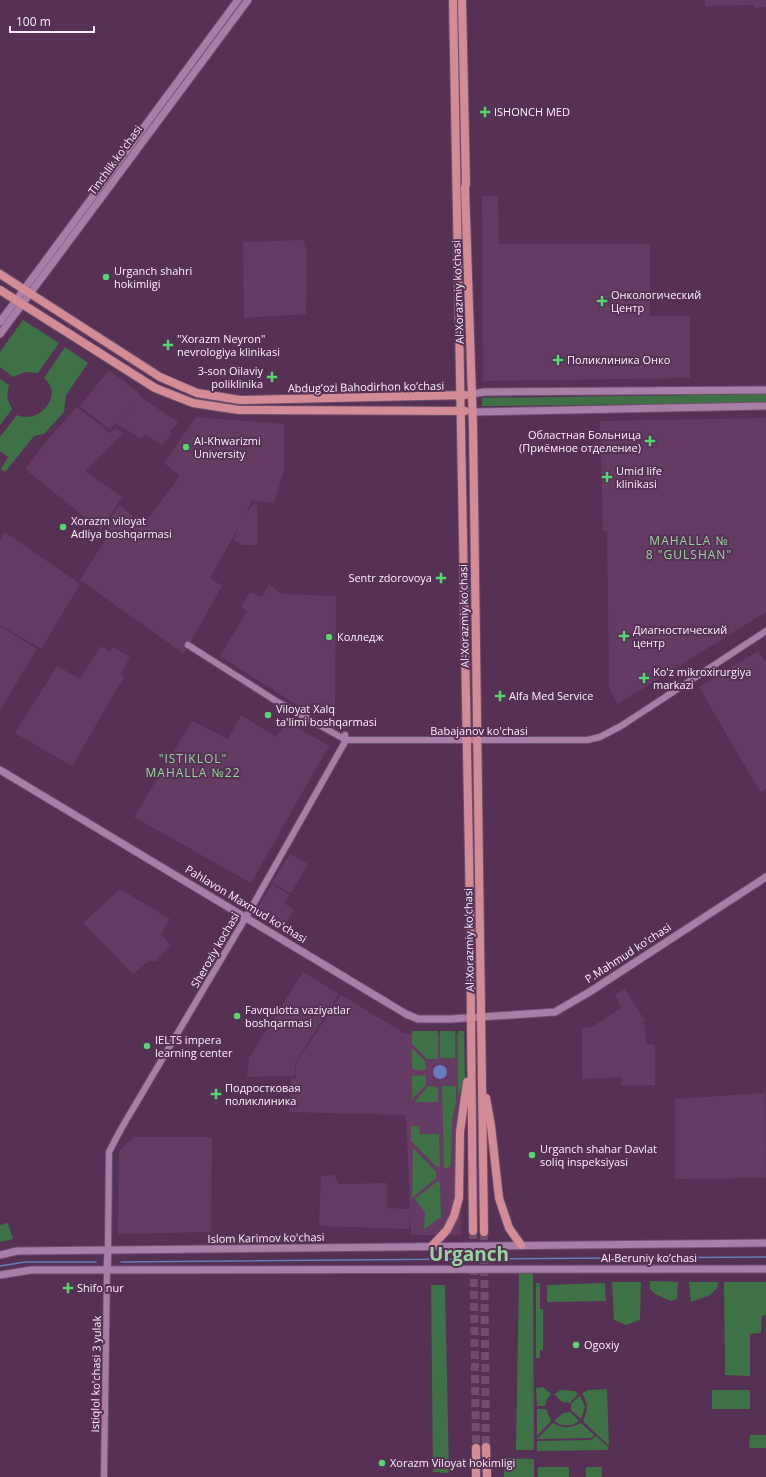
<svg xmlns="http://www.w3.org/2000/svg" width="766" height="1477" viewBox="0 0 766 1477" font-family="'Open Sans',sans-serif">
  <rect width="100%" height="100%" fill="#563055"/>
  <g fill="#653b64">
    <path d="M 705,0 L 766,0 L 766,7 L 755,8 L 754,5 L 705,6 Z"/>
    <path d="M 482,196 L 498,196 L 499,244 L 650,244 L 650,316 L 690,316 L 690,378 L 483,381 Z"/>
    <path d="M 303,240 L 307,253 L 306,314 L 244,318 L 243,242 Z"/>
    <path d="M 109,370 L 140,394 L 139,396 L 178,422 L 170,432 L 171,435 L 162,445 L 146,435 L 141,438 L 116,424 L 139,396 L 110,430 L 80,406 Z"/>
    <path d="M 77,407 L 110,433 L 116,428 L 124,433 L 85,471 L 122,497 L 101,530 L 25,469 L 49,438 Z"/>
    <path d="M 196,417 L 284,424 L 284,470 L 274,503 L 253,501 L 253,498 L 245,516 L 253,504 L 257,503 L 258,545 L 242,545 L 234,540 L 238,528 L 210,578 L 222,586 L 184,654 L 80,580 L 111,531 L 105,525 L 120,505 L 143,525 L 177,480 L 179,475 L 164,463 Z"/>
    <path d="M 766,418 L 766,612 L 618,704 L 609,688 L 607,531 L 603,531 L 600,421 Z"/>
    <path d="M 5,532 L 80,584 L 41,649 L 0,625 L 0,540 Z"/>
    <path d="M 269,584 L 282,594 L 336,596 L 335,712 L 308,712 L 220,656 L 247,611 L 241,606 L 250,592 L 262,597 Z"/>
    <path d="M 0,626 L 37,649 L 0,710 Z"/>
    <path d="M 101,646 L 110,652 L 113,647 L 130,657 L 121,673 L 124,677 L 72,766 L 15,733 L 57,666 L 80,679 Z"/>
    <path d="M 758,651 L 766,662 L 766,788 L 760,792 L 699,687 Z"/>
    <path d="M 241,715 L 276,737 L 288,722 L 329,746 L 251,883 L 134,817 L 192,721 L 228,739 Z"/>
    <path d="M 290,854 L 308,864 L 291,893 L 272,883 Z"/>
    <path d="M 272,884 L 290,895 L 284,903 L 294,910 L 282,930 L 254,914 Z"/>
    <path d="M 120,889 L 170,919 L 161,934 L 170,946 L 156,961 L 149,961 L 133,974 L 83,923 Z"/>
    <path d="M 303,972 L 339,994 L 295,1063 L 295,1076 L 247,1077 L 249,1058 Z"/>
    <path d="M 625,989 L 645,1021 L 643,1024 L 645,1025 L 646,1044 L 655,1045 L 655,1085 L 621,1086 L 621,1077 L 582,1079 L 582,1028 L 592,1027 L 621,1008 L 615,995 Z"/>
    <path d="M 341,995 L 404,1033 L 460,1034 L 461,1235 L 411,1235 L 410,1216 L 409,1229 L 319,1226 L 321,1176 L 335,1175 L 338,1184 L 387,1183 L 387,1208 L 410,1209 L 406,1115 L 289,1112 L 291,1079 L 296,1078 L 296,1063 Z"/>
    <path d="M 765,1093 L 766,1178 L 675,1179 L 675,1099 Z"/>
    <path d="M 134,1137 L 212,1137 L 211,1232 L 118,1234 L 119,1151 Z"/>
  </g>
  <g fill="#3e7246">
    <path d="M 23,320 L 59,343 L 38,373 L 25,372 L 13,377 L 0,367 L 0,352 Z"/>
    <path d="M 65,347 L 88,363 L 66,395 L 64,412 L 44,434 L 34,436 L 5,472 L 1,469 L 8,457 L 0,451 L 0,437 L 17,415 C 39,425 65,395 44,378 Z"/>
    <path d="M 0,379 L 9,385 L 7,398 L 12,409 L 0,425 Z"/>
    <path d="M 766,394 L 766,403 L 482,406 L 482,398 Z"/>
    <path d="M 412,1031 L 438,1031 L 438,1059 L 427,1059 L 412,1044 Z"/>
    <rect x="440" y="1031" width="15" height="27"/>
    <path d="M 458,1031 L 464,1031 L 465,1077 L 458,1097 Z"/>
    <path d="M 412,1048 L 425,1061 L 426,1070 L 415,1070 L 412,1068 Z"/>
    <path d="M 426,1075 L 426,1085 L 412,1099 L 412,1076 Z"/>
    <path d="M 428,1086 L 438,1087 L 438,1102 L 415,1102 Z"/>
    <path d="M 442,1086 L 456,1086 L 456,1102 L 452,1120 L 451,1164 L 448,1168 L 444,1168 Z"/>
    <path d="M 411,1126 L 419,1126 L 420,1134 L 439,1134 L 440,1166 L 437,1167 L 411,1141 Z"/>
    <path d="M 413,1148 L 436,1172 L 436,1178 L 412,1198 Z"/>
    <path d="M 438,1181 L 440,1183 L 441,1217 L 424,1229 L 425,1212 L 415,1199 Z"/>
    <path d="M 8,1223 L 13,1239 L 0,1242 L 0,1225 Z"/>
    <path d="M 519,1273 L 533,1273 L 534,1450 L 516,1450 Z"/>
    <path d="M 650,1281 L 678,1282 L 677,1299 L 671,1301 L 655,1294 L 650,1289 Z"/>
    <path d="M 612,1282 L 641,1282 L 640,1320 L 626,1325 L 614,1320 Z"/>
    <path d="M 689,1282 L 718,1282 L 717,1288 L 710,1295 L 691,1302 Z"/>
    <path d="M 724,1282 L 766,1282 L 766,1315 L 762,1316 L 761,1333 L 750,1334 L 750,1376 L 725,1375 Z"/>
    <path d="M 536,1283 L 540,1283 L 540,1309 L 543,1309 L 543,1350 L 540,1350 L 540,1358 L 536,1358 Z"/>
    <path d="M 605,1283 L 606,1301 L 547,1302 L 547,1285 Z"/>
    <path d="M 431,1285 L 445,1285 L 449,1473 L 433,1472 Z"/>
    <path d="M 543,1387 L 551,1394 L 547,1399 L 545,1406 L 537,1406 L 536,1388 Z"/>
    <path d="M 607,1389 L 609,1446 L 583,1421 C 588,1411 588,1403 582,1393 L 588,1390 Z"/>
    <path d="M 561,1390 L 575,1391 L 578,1394 L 570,1403 L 562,1402 L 554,1394 Z"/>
    <rect x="712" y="1390" width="38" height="19"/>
    <path d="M 580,1395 L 585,1407 L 581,1419 L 571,1410 L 571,1404 Z"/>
    <path d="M 537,1409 L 546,1409 L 551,1421 L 537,1436 Z"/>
    <path d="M 570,1412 L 579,1421 C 571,1427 562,1427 554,1421 L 563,1413 Z"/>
    <path d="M 553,1423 C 563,1429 571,1428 581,1423 L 594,1435 L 591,1438 L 537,1439 Z"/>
    <path d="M 750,1435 L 766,1435 L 766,1448 L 749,1448 Z"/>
    <path d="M 596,1436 L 609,1448 L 607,1450 L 537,1451 L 537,1441 L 591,1440 Z"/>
    <path d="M 505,1458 L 534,1459 L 534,1477 L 504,1477 Z"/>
    <rect x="538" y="1467" width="31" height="10"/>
    <rect x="586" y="1467" width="16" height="10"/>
  </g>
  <circle fill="#677ebc" cx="440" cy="1072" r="7"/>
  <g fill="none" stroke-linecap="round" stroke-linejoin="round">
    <g stroke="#677ebc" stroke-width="1.5">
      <path d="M 488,1259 L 766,1257"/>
      <path d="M 121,1262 L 469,1259"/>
      <path d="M 0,1266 L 25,1262 L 96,1262"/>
    </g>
    <g stroke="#6f4d6e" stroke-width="8" stroke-dasharray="8 4" stroke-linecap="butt">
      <path d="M 473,1231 L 476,1448"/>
      <path d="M 484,1232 L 486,1447"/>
    </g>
    <defs>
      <g id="tertiary">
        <path d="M 188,645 L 276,701 L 346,740 L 587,740 L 600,737 L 621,726 L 766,631"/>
        <path d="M 108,1250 L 109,1152 L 121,1129 L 249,912 L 346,740 L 345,735"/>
        <path d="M 104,1477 L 107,1271"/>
      </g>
      <g id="secondary">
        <path d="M 0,322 L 238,0"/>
        <path d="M 0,334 L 248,0"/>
        <path d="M 472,394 L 485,392 L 766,390"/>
        <path d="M 472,412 L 766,406"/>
        <path d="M 0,770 L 406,1014 L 418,1019 L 451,1019 L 555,1012 L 591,991 L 766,877"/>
        <path d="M 0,1255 L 17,1251 L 766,1243"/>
        <path d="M 107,1271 L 108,1250"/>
        <path d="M 0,1275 L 31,1270 L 766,1269"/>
      </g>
      <g id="primary">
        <path d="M 453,0 L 470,912 L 473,1231"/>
        <path d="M 462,0 L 466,184 L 465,187 L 473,426 L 484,1232"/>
        <path d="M 0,274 L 160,377 L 197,393 L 240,400 L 465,395"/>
        <path d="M 0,290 L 155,388 L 193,403 L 239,410 L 465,411"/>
        <path d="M 486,1098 L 491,1126 L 499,1198 L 509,1228 L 521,1245"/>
        <path d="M 432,1246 L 447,1230 L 454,1216 L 459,1198 L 460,1132 L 467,1082"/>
        <path d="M 486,1447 L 487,1477"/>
        <path d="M 476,1448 L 476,1477"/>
      </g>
    </defs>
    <use href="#tertiary" stroke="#6d4e6d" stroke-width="8"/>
    <use href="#secondary" stroke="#6d4e6d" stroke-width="9"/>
    <use href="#primary" stroke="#6d4e6d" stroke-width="10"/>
    <use href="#tertiary" stroke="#a87da6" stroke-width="6"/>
    <use href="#secondary" stroke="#a87da6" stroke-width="7"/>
    <use href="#primary" stroke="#d38b95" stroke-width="8"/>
  </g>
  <g fill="#56d671" stroke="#563055" stroke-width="1.5">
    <path d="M483 106h4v4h4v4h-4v4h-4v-4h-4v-4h4z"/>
    <circle cx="106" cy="277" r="4"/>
    <path d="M600 295h4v4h4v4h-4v4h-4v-4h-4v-4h4z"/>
    <path d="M166 339h4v4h4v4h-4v4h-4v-4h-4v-4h4z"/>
    <path d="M556 354h4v4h4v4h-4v4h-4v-4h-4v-4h4z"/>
    <path d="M270 371h4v4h4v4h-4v4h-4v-4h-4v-4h4z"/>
    <path d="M648 435h4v4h4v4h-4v4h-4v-4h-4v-4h4z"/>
    <circle cx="186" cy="447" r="4"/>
    <path d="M605 471h4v4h4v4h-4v4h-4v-4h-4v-4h4z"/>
    <circle cx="63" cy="527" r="4"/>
    <path d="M439 572h4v4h4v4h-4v4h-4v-4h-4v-4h4z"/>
    <path d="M622 630h4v4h4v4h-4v4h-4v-4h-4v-4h4z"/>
    <circle cx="329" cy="637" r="4"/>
    <path d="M642 672h4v4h4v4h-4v4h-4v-4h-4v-4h4z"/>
    <path d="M498 690h4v4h4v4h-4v4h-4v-4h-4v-4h4z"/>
    <circle cx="268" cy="715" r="4"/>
    <circle cx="237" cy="1016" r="4"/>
    <circle cx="147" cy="1046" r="4"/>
    <path d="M214 1088h4v4h4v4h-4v4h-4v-4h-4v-4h4z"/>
    <circle cx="532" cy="1155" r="4"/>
    <path d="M66 1282h4v4h4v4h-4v4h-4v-4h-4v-4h4z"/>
    <circle cx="576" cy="1345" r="4"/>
    <circle cx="382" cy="1463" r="4"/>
  </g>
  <g text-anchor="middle" stroke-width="4" stroke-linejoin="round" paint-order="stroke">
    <g font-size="11" fill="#feeffd" stroke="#563055" text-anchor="start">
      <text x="494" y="116">ISHONCH MED</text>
      <text x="114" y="275">Urganch shahri<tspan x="114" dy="13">hokimligi</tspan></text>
      <text x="611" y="299">Онкологический<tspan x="611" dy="13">Центр</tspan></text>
      <text x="177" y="343">"Xorazm Neyron"<tspan x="177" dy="13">nevrologiya klinikasi</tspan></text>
      <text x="567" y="364">Поликлиника Онко</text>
      <text x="263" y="375" text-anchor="end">3-son Oilaviy<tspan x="263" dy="13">poliklinika</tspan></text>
      <text x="641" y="439" text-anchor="end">Областная Больница<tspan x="641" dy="13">(Приёмное отделение)</tspan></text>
      <text x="194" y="445">Al-Khwarizmi<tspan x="194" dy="13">University</tspan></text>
      <text x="616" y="475">Umid life<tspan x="616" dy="13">klinikasi</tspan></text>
      <text x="71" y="525">Xorazm viloyat<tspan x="71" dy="13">Adliya boshqarmasi</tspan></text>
      <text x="432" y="582" text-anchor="end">Sentr zdorovoya</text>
      <text x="633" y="634">Диагностический<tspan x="633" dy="13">центр</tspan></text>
      <text x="337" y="641">Колледж</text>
      <text x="653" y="676">Ko'z mikroxirurgiya<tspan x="653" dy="13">markazi</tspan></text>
      <text x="509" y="700">Alfa Med Service</text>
      <text x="276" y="713">Viloyat Xalq<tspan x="276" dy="13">ta'limi boshqarmasi</tspan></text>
      <text x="245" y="1014">Favqulotta vaziyatlar<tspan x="245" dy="13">boshqarmasi</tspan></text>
      <text x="155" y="1044">IELTS impera<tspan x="155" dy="13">learning center</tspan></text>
      <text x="225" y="1092">Подростковая<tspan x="225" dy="13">поликлиника</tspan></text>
      <text x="540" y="1153">Urganch shahar Davlat<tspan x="540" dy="13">soliq inspeksiyasi</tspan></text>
      <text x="77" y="1292">Shifo nur</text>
      <text x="584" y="1349">Ogoxiy</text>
      <text x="390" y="1467">Xorazm Viloyat hokimligi</text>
    </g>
    <g font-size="11" fill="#feeffd" stroke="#563055">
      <text transform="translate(115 160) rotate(-54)" y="4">Tinchlik ko'chasi</text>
      <text transform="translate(458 292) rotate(-92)" y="4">Al-Xorazmiy ko’chasi</text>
      <text transform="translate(366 387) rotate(-1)" y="4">Abdug’ozi Bahodirhon ko’chasi</text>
      <text transform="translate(464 616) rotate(-91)" y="4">Al-Xorazmiy ko’chasi</text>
      <text x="479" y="735">Babajanov ko'chasi</text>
      <text transform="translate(246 904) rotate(31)" y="4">Pahlavon Maxmud ko'chasi</text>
      <text transform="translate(469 940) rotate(-91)" y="4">Al-Xorazmiy ko’chasi</text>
      <text transform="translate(215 950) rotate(-60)" y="4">Sheroziy kochasi</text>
      <text transform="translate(628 953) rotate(-33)" y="4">P.Mahmud ko'chasi</text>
      <text transform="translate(266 1238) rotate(-1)" y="4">Islom Karimov ko'chasi</text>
      <text x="649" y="1262">Al-Beruniy ko’chasi</text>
      <text transform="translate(96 1374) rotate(-89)" y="4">Istiqlol ko'chasi 3 yulak</text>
    </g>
    <g font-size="12" letter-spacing="1" fill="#96d59e" stroke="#563055">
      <text x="689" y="545">MAHALLA №<tspan x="689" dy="14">8 "GULSHAN"</tspan></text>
      <text x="193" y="763">"ISTIKLOL"<tspan x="193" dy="14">MAHALLA №22</tspan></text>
    </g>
    <g font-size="19" font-weight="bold" fill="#96d59e" stroke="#563055">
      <text x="469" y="1261">Urganch</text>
    </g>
  </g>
  <path d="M10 26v6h84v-6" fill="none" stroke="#feeffd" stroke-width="2"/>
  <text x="16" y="26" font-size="12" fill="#feeffd" stroke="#563055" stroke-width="3" paint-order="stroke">100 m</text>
</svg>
